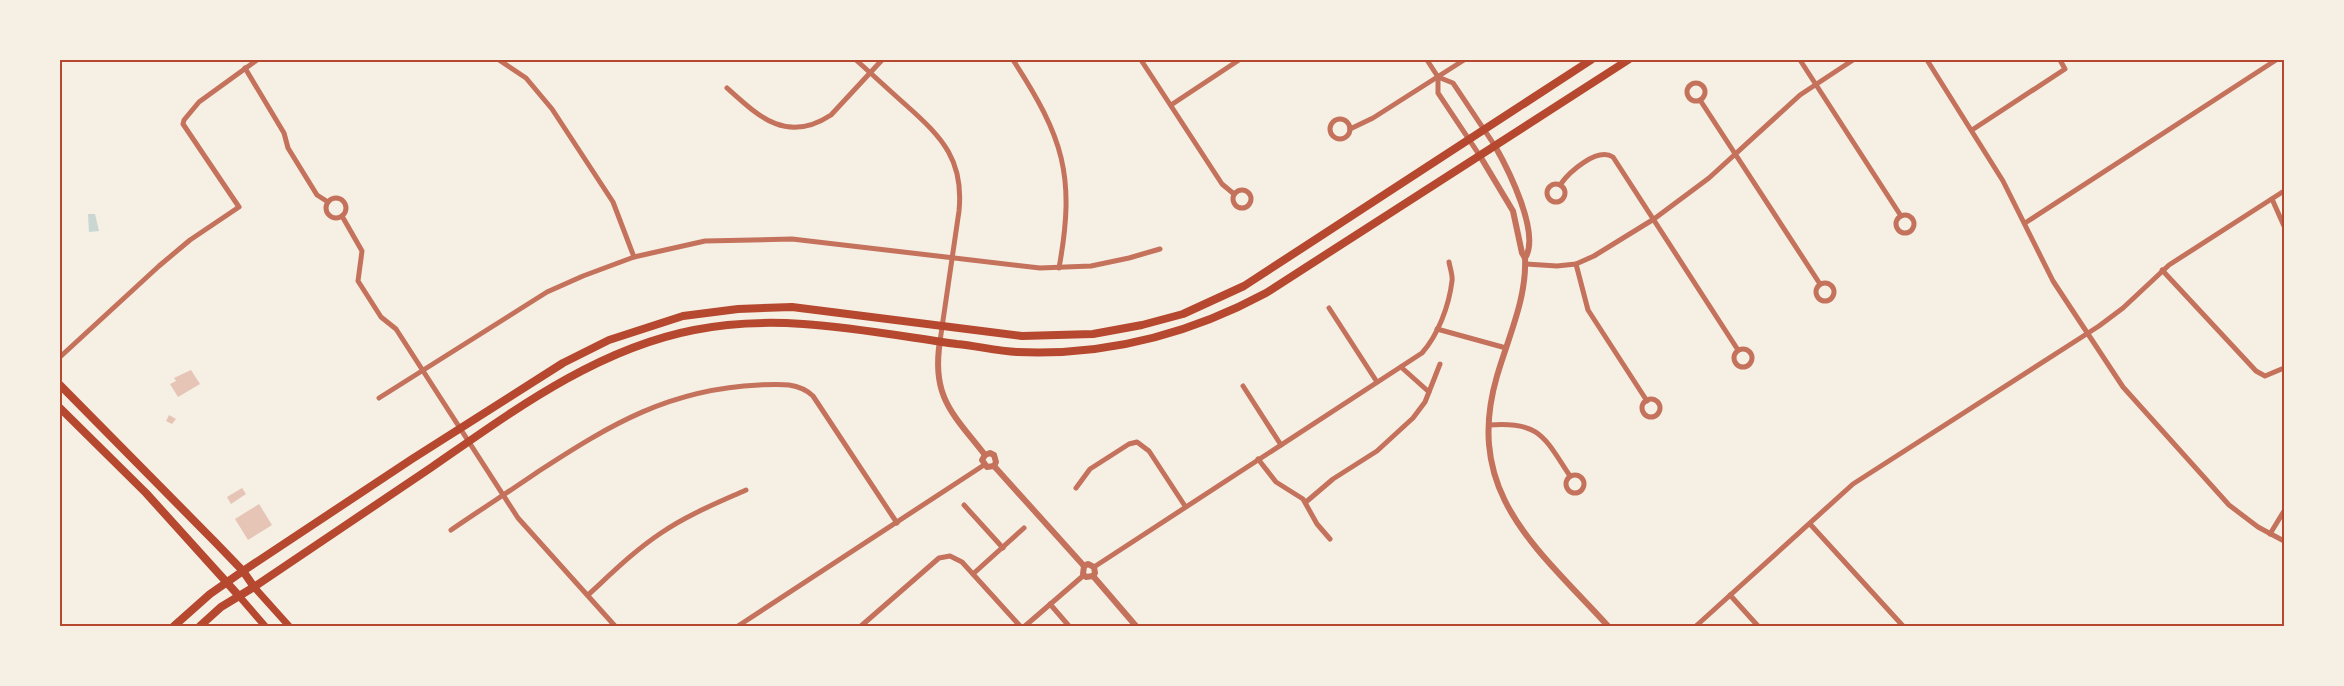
<svg xmlns="http://www.w3.org/2000/svg" width="2344" height="686" viewBox="0 0 2344 686" font-family="'PT Sans Narrow',sans-serif">
  <rect width="100%" height="100%" fill="#f6efe4"/>
  <path fill="#c9d6d2" d="M 88,214 L 95,214 L 99,231 L 89,232 Z"/>
  <g fill="#e6c5b7">
    <path d="M 191,370 L 200,384 L 178,397 L 170,384 L 176,381 L 174,378 Z"/>
    <path d="M 169,415 L 176,419 L 172,424 L 166,421 Z"/>
    <path d="M 242,488 L 246,494 L 231,504 L 227,497 Z"/>
    <path d="M 259,504 L 272,525 L 248,540 L 235,519 Z"/>
  </g>
  <g fill="none" stroke-linecap="round" stroke-linejoin="round">
    <g stroke="#c5725c" stroke-width="5">
      <path d="M 499,60 L 526,78 L 552,109 L 613,202 L 634,257"/>
      <path d="M 856,60 C 873,75 890,91 907,106 C 943,138 964,161 959,211 L 940,341"/>
      <path d="M 1013,60 C 1063,137 1076,175 1059,268"/>
      <path d="M 1141,60 L 1222,184 L 1234,194"/>
      <path d="M 1427,60 L 1438,77 L 1453,83 L 1495,146"/>
      <path d="M 1800,60 L 1901,216"/>
      <path d="M 1927,60 L 2003,181 L 2053,281 L 2123,387 L 2229,505 L 2258,527 L 2284,541"/>
      <path d="M 245,68 L 284,133 L 288,148 L 317,195 L 328,202"/>
      <path d="M 1438,77 L 1438,93 L 1480,156"/>
      <circle cx="1696" cy="92" r="9"/>
      <path d="M 727,88 C 759,117 787,144 831,115 L 882,60"/>
      <path d="M 1700,100 L 1820,284"/>
      <path d="M 1171,105 L 1239,60"/>
      <circle cx="1340" cy="129" r="10"/>
      <path d="M 1350,129 L 1373,118 L 1464,60"/>
      <path d="M 1972,130 L 2065,69 L 2060,60"/>
      <circle cx="1556" cy="193" r="9"/>
      <path d="M 1560,185 C 1569,172 1597,147 1613,157 L 1738,350"/>
      <circle cx="1242" cy="199" r="9"/>
      <circle cx="336" cy="208" r="10"/>
      <path d="M 2272,199 L 2284,226"/>
      <circle cx="1905" cy="224" r="9"/>
      <path d="M 342,216 L 362,251 L 358,281 L 381,317 L 396,329 L 518,518 L 615,626"/>
      <path d="M 2025,223 L 2276,60"/>
      <path d="M 1526,264 L 1557,266 L 1576,264 L 1594,256 L 1654,219 L 1709,178 L 1800,95 L 1853,60"/>
      <path d="M 1576,264 L 1588,310 L 1647,401"/>
      <path d="M 2162,270 L 2256,371 L 2265,376 L 2284,368"/>
      <circle cx="1825" cy="292" r="9"/>
      <path d="M 1329,308 L 1377,382"/>
      <path d="M 1437,329 L 1506,348"/>
      <circle cx="1743" cy="358" r="9"/>
      <path d="M 60,357 L 159,266 L 190,240 L 239,207 L 183,124 L 184,120 L 199,102 L 257,60"/>
      <path d="M 1401,367 L 1429,392"/>
      <path d="M 1243,386 L 1281,445"/>
      <path d="M 379,398 L 547,292 L 583,276 L 634,257 L 705,241 L 792,239 L 1040,268 L 1091,266 L 1129,258 L 1160,249"/>
      <circle cx="1651" cy="408" r="9"/>
      <path d="M 1489,425 C 1540,421 1544,437 1570,476"/>
      <path d="M 1258,459 L 1276,482 L 1303,499 L 1317,524 L 1330,539"/>
      <circle cx="1575" cy="484" r="9"/>
      <path d="M 1076,488 L 1090,469 L 1129,444 L 1137,442 L 1149,451 L 1185,506"/>
      <path d="M 1306,502 L 1333,479 L 1377,451 L 1413,418 L 1425,402 L 1440,364"/>
      <path d="M 964,505 L 1003,548"/>
      <path d="M 1810,524 L 1903,626"/>
      <path d="M 451,530 C 480,510 510,491 539,471 C 611,424 670,389 759,385 C 778,384 798,382 813,396 L 897,523"/>
      <path d="M 2270,534 L 2284,511"/>
      <path d="M 1094,567 L 1422,353 C 1438,335 1449,306 1452,281 C 1453,276 1450,268 1449,262"/>
      <path d="M 973,574 L 1024,528"/>
      <path d="M 588,595 C 612,573 634,551 661,533 C 687,515 717,503 746,490"/>
      <path d="M 1730,595 L 1758,626"/>
      <path d="M 1050,604 L 1069,626"/>
      <path d="M 738,626 L 984,465"/>
      <path d="M 861,626 L 939,558 L 950,556 L 962,562 L 1020,626"/>
      <path d="M 1025,626 L 1084,575"/>
      <path d="M 1696,626 L 1853,484 L 2099,326 L 2123,308 L 2169,265 L 2284,191"/>
    </g>
    <g stroke="#c5725c" stroke-width="6">
      <path d="M 1495,146 C 1508,169 1541,234 1525,258"/>
      <path d="M 1480,156 L 1513,211 L 1522,253 L 1525,258 C 1527,298 1508,338 1497,376 C 1463,493 1537,548 1608,626"/>
      <path d="M 940,341 C 931,397 953,414 985,455"/>
      <path d="M 985,455 L 982,460 L 987,467 L 994,466"/>
      <path d="M 985,455 L 990,453 L 994,455 L 996,462 L 994,466"/>
      <path d="M 994,466 L 1084,566"/>
      <path d="M 1084,566 L 1088,564 L 1094,567 L 1095,573 L 1093,576"/>
      <path d="M 1084,566 L 1083,574 L 1086,577 L 1093,576"/>
      <path d="M 1093,576 L 1136,626"/>
    </g>
    <g stroke="#b5482f" stroke-width="7">
      <path d="M 254,587 L 289,626"/>
      <path d="M 239,596 L 265,626"/>
    </g>
    <g stroke="#b5482f" stroke-width="8">
      <path d="M 243,571 L 412,459 L 563,363 L 609,340 L 683,316 L 738,309 L 792,307 L 1022,336 L 1093,334 L 1142,325 L 1183,314 L 1244,286 L 1591,60"/>
      <path d="M 254,587 C 313,547 373,507 432,467 C 513,411 596,349 694,330 C 781,312 870,332 957,344 C 977,346 997,351 1017,352 C 1106,356 1188,335 1266,293 L 1628,60"/>
    </g>
    <g stroke="#b5482f" stroke-width="8">
      <path d="M 60,385 L 216,543 L 243,571 L 254,587 L 221,607 L 200,626"/>
      <path d="M 60,408 L 146,493 L 239,596"/>
      <path d="M 174,626 L 210,594 L 243,571"/>
    </g>
  </g>
  <rect width="2344" height="686" fill="none" stroke="#f6efe4" stroke-width="122"/>
  <rect x="61" y="61" width="2222" height="564" fill="none" stroke="#b5482f" stroke-width="2"/>
</svg>
